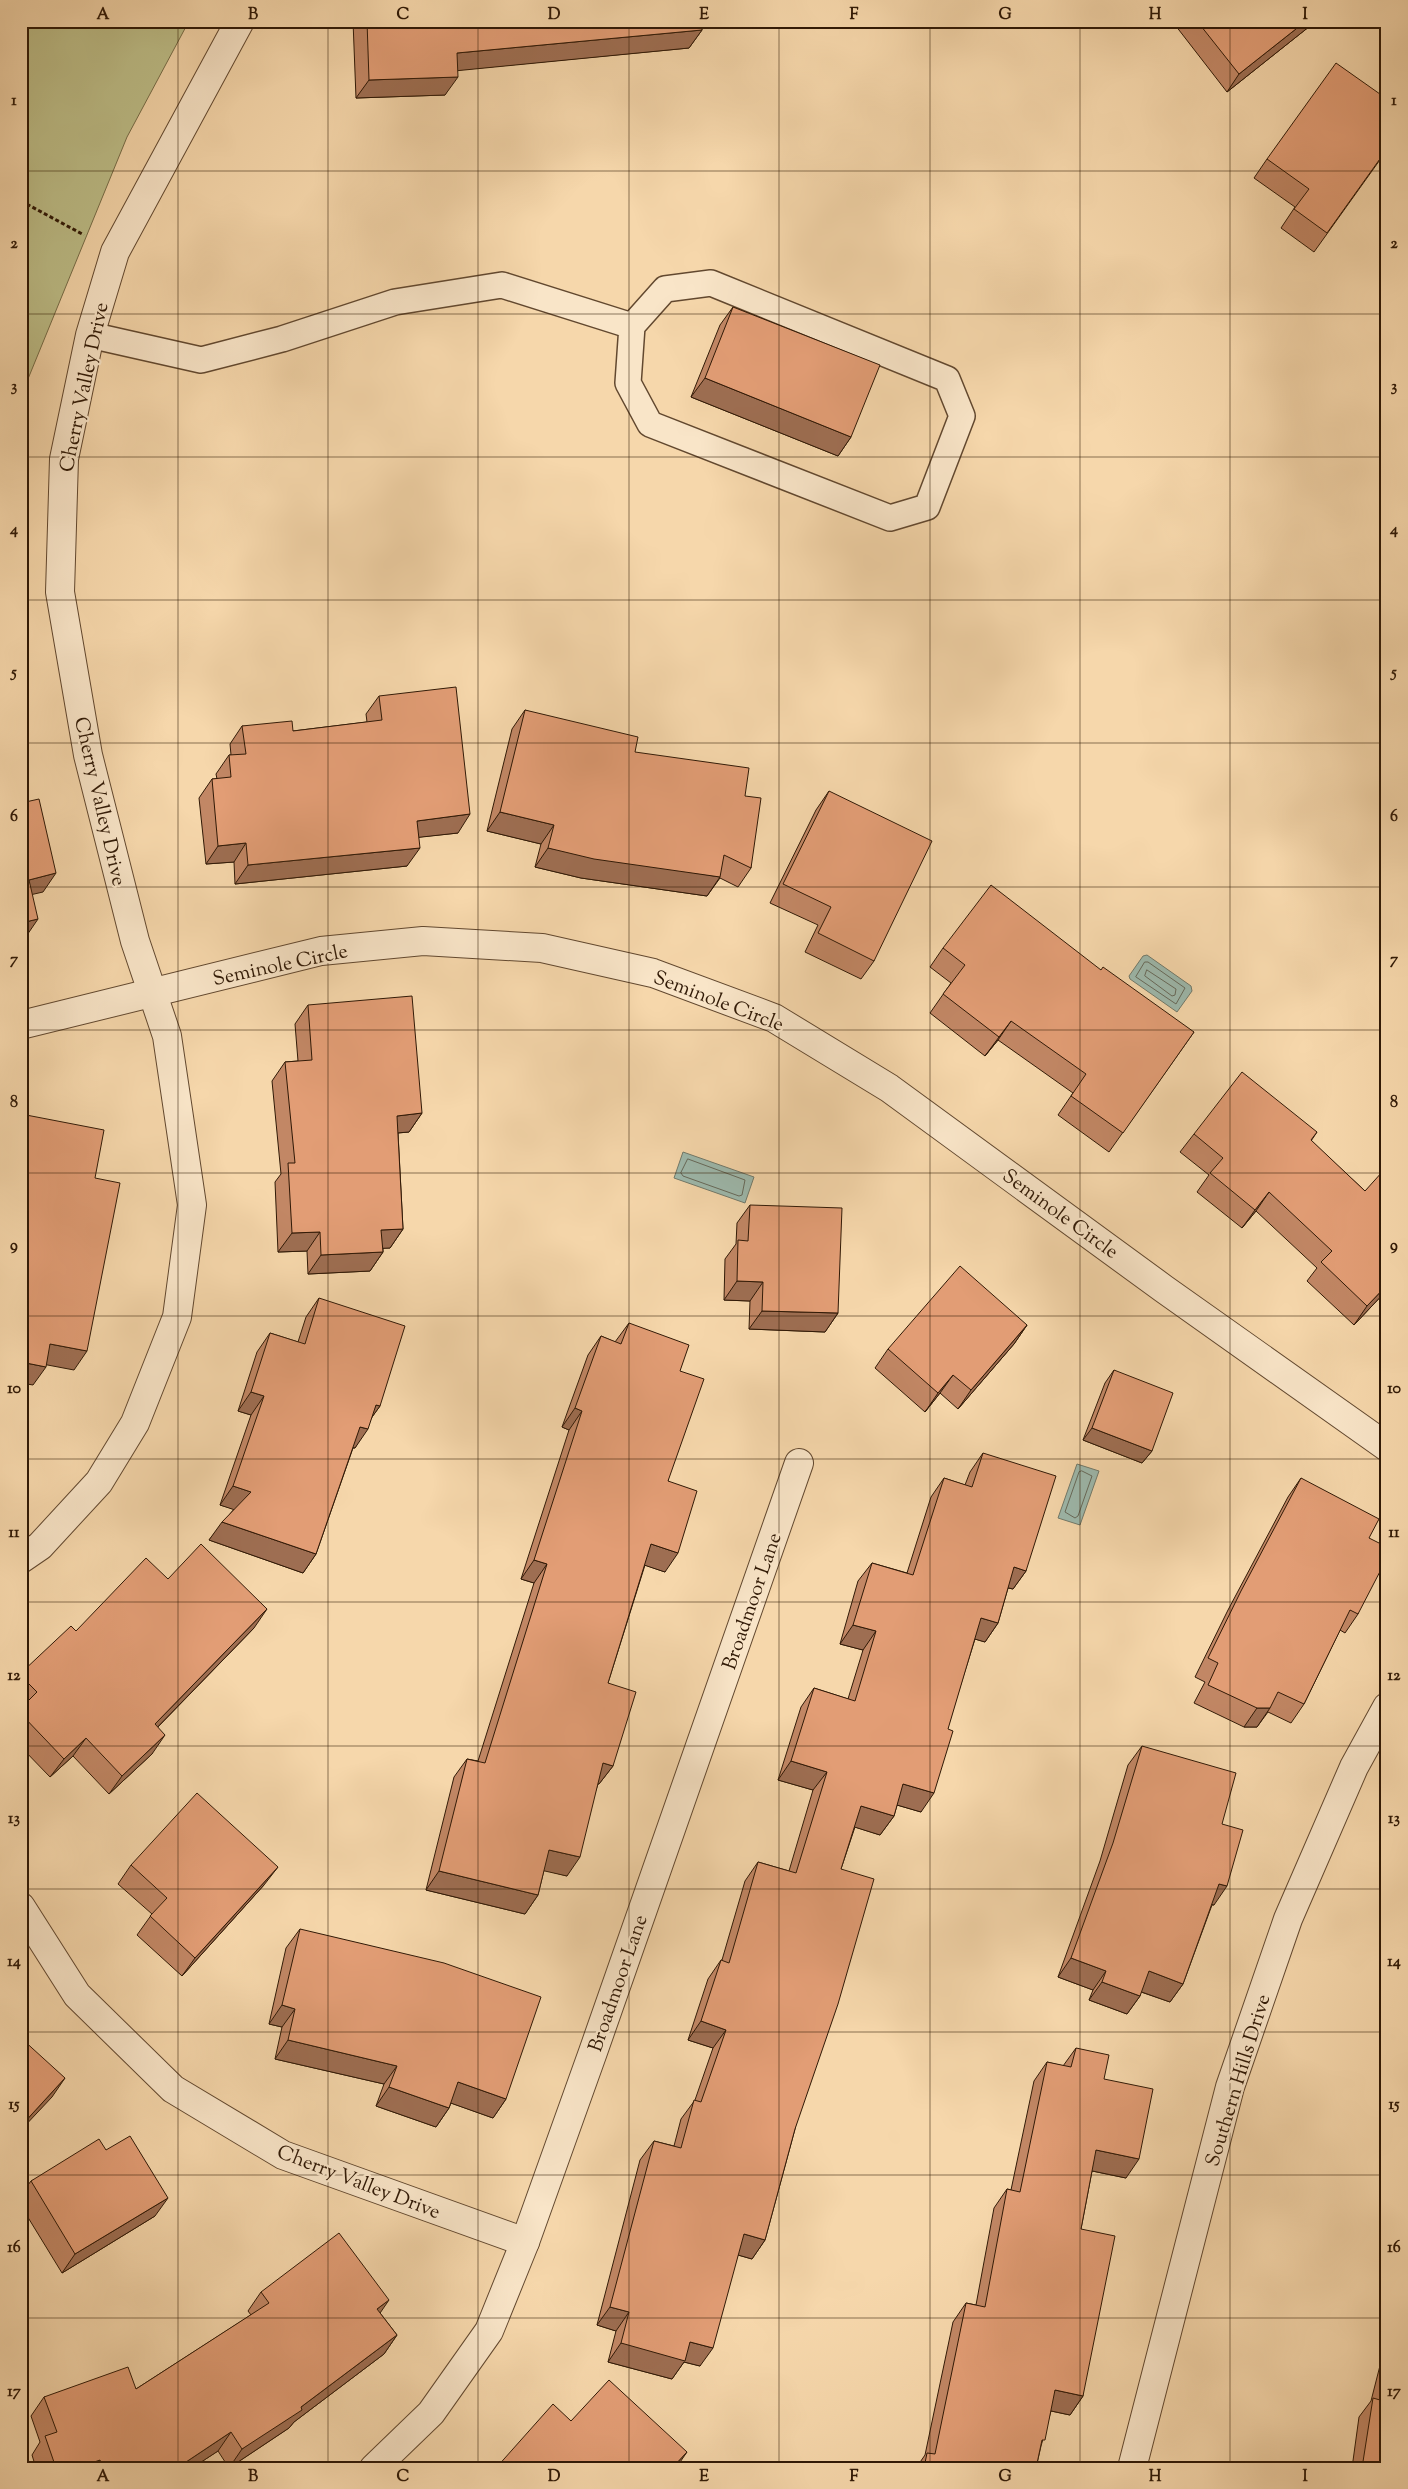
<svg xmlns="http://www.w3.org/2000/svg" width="1408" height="2489" viewBox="0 0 1408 2489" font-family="'Sorts Mill Goudy',serif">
  <rect width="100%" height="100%" fill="#f6d7ab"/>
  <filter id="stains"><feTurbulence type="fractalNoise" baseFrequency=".004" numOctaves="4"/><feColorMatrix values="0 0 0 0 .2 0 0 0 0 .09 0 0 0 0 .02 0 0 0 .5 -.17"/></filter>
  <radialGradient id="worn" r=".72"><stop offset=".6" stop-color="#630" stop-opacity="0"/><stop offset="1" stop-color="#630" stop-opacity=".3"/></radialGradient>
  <path fill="#bdbe88" stroke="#766c47" d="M 21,21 L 189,21 L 127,137 L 21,396 Z"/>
  <g fill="#9db9ad" stroke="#71796a">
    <path d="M 1147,955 L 1191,986 L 1192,991 L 1177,1012 L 1130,979 L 1129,976 L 1143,956 Z"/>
    <path d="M 683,1152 L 754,1177 L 745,1203 L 674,1178 Z"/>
    <path d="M 1077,1464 L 1099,1471 L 1080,1525 L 1058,1518 Z"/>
  </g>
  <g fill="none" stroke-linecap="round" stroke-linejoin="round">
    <g stroke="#66695a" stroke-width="1">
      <path d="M 1145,962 L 1148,962 L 1185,988 L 1176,1004 L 1136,977 Z"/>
      <path d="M 1147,970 L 1176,989 L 1175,995 L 1172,996 L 1145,976 Z"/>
      <path d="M 688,1159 L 745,1180 L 742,1195 L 739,1196 L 683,1176 L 681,1173 Z"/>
      <path d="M 1082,1471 L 1092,1476 L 1078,1516 L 1075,1518 L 1065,1512 L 1079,1472 Z"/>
    </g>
    <defs>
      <path id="service" d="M 90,335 L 201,360 L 282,339 L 395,302 L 502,285 L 632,326 L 628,383 L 650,424 L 890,518 L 927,507 L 962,416 L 947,379 L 711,283 L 665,289 L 632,326"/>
      <g id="minor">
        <path d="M 21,1025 L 321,951 L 423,941 L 542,948 L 653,973 L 774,1018 L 889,1088 L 1164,1289 L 1387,1447"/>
        <path d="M 21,1559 L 40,1546 L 99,1482 L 135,1423 L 177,1317 L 192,1205 L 167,1036 L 135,941 L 88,755 L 60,592 L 64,459 L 90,335 L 115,252 L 240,21"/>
        <path d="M 21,1907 L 77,1995 L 173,2089 L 283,2155 L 525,2242"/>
        <path d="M 374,2468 L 431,2413 L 489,2331 L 525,2242 L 593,2052 L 799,1463"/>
        <path d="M 1132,2468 L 1230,2087 L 1288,1919 L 1354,1767 L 1387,1707"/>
      </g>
    </defs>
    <use href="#service" stroke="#62482f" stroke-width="28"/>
    <use href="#minor" stroke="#62482f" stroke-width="30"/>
    <path stroke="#301906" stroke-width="3" stroke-dasharray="4 2.5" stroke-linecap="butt" d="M 21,201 L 84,235"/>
    <use href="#service" stroke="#f9e5c8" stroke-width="25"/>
    <use href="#minor" stroke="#f9e5c8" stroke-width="28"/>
  </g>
  <g fill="#c28765" stroke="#301906">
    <path d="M 353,21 L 701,21 L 702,30 L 689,48 L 458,70 L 445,95 L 356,98 Z"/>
    <path d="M 1172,21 L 1313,21 L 1310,26 L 1227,92 Z"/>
    <path d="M 1387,150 L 1314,252 L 1281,228 L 1295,207 L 1254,178 L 1267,159 Z"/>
    <path d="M 733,307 L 851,437 L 838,456 L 691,397 L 720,325 Z"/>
    <path d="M 379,696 L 458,833 L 419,837 L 407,866 L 235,884 L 234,862 L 206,864 L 199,798 L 212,779 L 217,779 L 216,774 L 229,755 L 231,755 L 230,744 L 242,726 L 293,731 L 367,722 L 366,714 Z"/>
    <path d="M 525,710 L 745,796 L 751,868 L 738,887 L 720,878 L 707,896 L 581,878 L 535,867 L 541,844 L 487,831 L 512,729 Z"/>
    <path d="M 829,791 L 874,961 L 861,979 L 805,952 L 818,925 L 770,903 L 816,810 Z"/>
    <path d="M 943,948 L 1194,1032 L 1109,1152 L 1058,1115 L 1073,1093 L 998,1040 L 985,1056 L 930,1013 L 951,983 L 930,967 Z"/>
    <path d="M 308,1005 L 422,1113 L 409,1132 L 398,1133 L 403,1229 L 390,1248 L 383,1248 L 383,1252 L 370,1271 L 308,1274 L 307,1251 L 278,1252 L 275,1182 L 281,1174 L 272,1081 L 285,1062 L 298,1061 L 295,1024 Z"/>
    <path d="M 1317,1132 L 1311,1141 L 1365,1191 L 1387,1175 L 1387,1290 L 1354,1325 L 1307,1281 L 1317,1268 L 1256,1211 L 1242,1228 L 1197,1192 L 1209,1175 L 1180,1152 L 1194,1134 Z"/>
    <path d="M 750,1205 L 838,1313 L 825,1332 L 749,1329 L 750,1301 L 724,1300 L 725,1259 L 736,1244 L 737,1223 Z"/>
    <path d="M 319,1298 L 380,1406 L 372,1417 L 355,1448 L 353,1448 L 316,1554 L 303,1573 L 209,1540 L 234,1509 L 220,1505 L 251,1415 L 238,1411 L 257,1352 L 270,1333 L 298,1342 L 306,1317 Z"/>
    <path d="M 629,1323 L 680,1371 L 668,1481 L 665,1572 L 645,1565 L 608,1683 L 613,1766 L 599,1784 L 598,1784 L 567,1876 L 544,1870 L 538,1895 L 525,1914 L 426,1890 L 454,1777 L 467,1759 L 478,1761 L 534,1583 L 521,1579 L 569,1430 L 562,1427 L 588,1355 L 601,1336 L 615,1342 Z"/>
    <path d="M 1027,1325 L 1014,1344 L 958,1409 L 940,1393 L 925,1412 L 875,1368 L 888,1349 Z"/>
    <path d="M 1114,1370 L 1152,1451 L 1142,1463 L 1083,1440 L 1105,1383 Z"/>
    <path d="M 983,1453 L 1026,1571 L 1013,1589 L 1008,1588 L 998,1623 L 985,1642 L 975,1639 L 921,1812 L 897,1805 L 894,1816 L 880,1835 L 855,1827 L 841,1869 L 795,2129 L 765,2240 L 752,2259 L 738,2255 L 700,2366 L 684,2362 L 672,2379 L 608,2362 L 616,2331 L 597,2325 L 640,2160 L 654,2141 L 674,2146 L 681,2119 L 695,2100 L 713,2048 L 688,2040 L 708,1979 L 721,1960 L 722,1960 L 745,1881 L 758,1862 L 789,1871 L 813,1790 L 778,1780 L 801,1707 L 814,1688 L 848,1699 L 863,1650 L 840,1644 L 858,1581 L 872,1563 L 907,1573 L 931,1497 L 944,1478 L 965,1485 L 970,1472 Z"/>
    <path d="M 1301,1478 L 1369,1538 L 1358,1614 L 1345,1633 L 1340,1630 L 1304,1704 L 1291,1723 L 1268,1712 L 1257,1727 L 1244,1727 L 1194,1703 L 1205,1682 L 1195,1677 L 1228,1610 L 1288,1497 Z"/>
    <path d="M 168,1579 L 254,1628 L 158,1727 L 152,1754 L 109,1794 L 73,1756 L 50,1777 L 21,1747 L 21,1673 L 76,1631 Z"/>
    <path d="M 1142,1746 L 1222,1824 L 1214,1905 L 1212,1905 L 1183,1984 L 1170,2002 L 1141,1992 L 1140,1996 L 1127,2014 L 1089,2000 L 1093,1990 L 1058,1977 L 1100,1861 L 1128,1765 Z"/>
    <path d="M 131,1865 L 264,1885 L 182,1976 L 137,1935 L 152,1914 L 118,1884 Z"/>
    <path d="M 300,1929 L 506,2099 L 493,2118 L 451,2103 L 449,2108 L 436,2127 L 376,2106 L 384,2084 L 275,2059 L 282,2027 L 269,2024 L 286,1948 Z"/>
    <path d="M 1076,2048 L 1104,2079 L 1126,2178 L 1092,2171 L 1081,2229 L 1083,2396 L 1070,2415 L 1051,2411 L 1041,2446 L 1036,2468 L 916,2468 L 925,2455 L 953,2322 L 966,2303 L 976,2305 L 994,2208 L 1007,2189 L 1011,2190 L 1034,2081 L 1047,2062 L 1063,2066 Z"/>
    <path d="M 106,2150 L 155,2216 L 62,2273 L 21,2206 L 21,2194 L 31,2181 Z"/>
    <path d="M 261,2292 L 380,2313 L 397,2335 L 384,2354 L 294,2422 L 289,2428 L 229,2468 L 218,2451 L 192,2468 L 36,2468 L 32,2455 L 40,2442 L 31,2416 L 44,2397 L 136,2389 L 251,2315 L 248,2311 Z"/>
    <path d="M 1387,2338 L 1387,2468 L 1352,2468 L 1359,2417 L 1371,2401 Z"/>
  </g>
  <g fill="#9e6e52" stroke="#301906">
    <path d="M 1306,21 L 1313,21 L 1310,26 L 1227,92 L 1239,74 Z"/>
    <path d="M 702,30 L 689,48 L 444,72 L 457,53 Z"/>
    <path d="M 458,77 L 445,95 L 356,98 L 369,80 Z"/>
    <path d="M 705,378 L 851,437 L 838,456 L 691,397 Z"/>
    <path d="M 500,812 L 554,825 L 541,844 L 487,831 Z"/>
    <path d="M 470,814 L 458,833 L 404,839 L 417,821 Z"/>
    <path d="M 246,843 L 234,862 L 206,864 L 218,846 Z"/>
    <path d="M 420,848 L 407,866 L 235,884 L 248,865 Z"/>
    <path d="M 548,848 L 720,877 L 707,896 L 581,878 L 535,867 Z"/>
    <path d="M 56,873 L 43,892 L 21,897 L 29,880 Z"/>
    <path d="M 38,919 L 25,938 L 21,938 L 21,923 Z"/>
    <path d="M 1011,1021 L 998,1040 L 985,1056 L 999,1037 Z"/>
    <path d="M 422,1113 L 409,1132 L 384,1134 L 397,1116 Z"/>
    <path d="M 1269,1192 L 1256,1211 L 1242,1228 L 1255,1210 Z"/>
    <path d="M 403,1229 L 390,1248 L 368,1249 L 381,1230 Z"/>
    <path d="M 320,1232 L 307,1251 L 278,1252 L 292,1233 Z"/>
    <path d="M 383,1252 L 370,1271 L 308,1274 L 321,1255 Z"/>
    <path d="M 737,1281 L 763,1282 L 750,1301 L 724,1300 Z"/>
    <path d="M 1387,1285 L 1387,1290 L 1354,1325 L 1367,1306 Z"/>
    <path d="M 762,1311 L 838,1313 L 825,1332 L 749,1329 Z"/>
    <path d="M 1027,1325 L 1014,1344 L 958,1409 L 971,1390 Z"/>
    <path d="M 50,1344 L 87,1351 L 74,1370 L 37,1363 Z"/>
    <path d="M 21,1362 L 46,1367 L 33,1385 L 21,1383 Z"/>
    <path d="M 953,1375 L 940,1393 L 925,1412 L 938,1393 Z"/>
    <path d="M 251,1392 L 264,1396 L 251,1415 L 238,1411 Z"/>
    <path d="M 376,1405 L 380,1406 L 367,1424 Z"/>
    <path d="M 575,1408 L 582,1411 L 569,1430 L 562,1427 Z"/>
    <path d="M 360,1427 L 368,1429 L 355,1448 L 346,1446 Z"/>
    <path d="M 1092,1428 L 1152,1451 L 1142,1463 L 1083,1440 Z"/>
    <path d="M 233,1486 L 251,1492 L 238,1511 L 220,1505 Z"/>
    <path d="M 222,1522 L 316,1554 L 303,1573 L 209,1540 Z"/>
    <path d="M 651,1544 L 678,1553 L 665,1572 L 638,1563 Z"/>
    <path d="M 534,1560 L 547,1564 L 534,1583 L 521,1579 Z"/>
    <path d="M 1014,1567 L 1026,1571 L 1013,1589 L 1001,1586 Z"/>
    <path d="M 267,1609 L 254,1628 L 142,1743 L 155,1724 Z"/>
    <path d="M 981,1618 L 998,1623 L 985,1642 L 968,1637 Z"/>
    <path d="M 853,1625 L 876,1631 L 863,1650 L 840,1644 Z"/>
    <path d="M 1257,1708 L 1270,1708 L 1257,1727 L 1244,1727 Z"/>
    <path d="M 165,1735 L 152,1754 L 109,1794 L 122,1776 Z"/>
    <path d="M 86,1738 L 73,1756 L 50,1777 L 64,1759 Z"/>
    <path d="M 791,1761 L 827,1772 L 813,1790 L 778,1780 Z"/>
    <path d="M 603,1763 L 613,1766 L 599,1784 L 590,1781 Z"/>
    <path d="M 903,1784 L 934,1793 L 921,1812 L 890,1803 Z"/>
    <path d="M 861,1806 L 894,1816 L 880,1835 L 848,1825 Z"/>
    <path d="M 549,1850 L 580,1857 L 567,1876 L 536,1869 Z"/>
    <path d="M 278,1867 L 264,1885 L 182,1976 L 195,1958 Z"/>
    <path d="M 439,1871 L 538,1895 L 525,1914 L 426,1890 Z"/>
    <path d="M 1219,1884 L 1227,1886 L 1214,1905 L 1206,1903 Z"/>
    <path d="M 1071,1958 L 1106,1971 L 1093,1990 L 1058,1977 Z"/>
    <path d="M 1149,1971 L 1183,1984 L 1170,2002 L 1136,1990 Z"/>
    <path d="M 1102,1982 L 1140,1996 L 1127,2014 L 1089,2000 Z"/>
    <path d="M 282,2005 L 295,2009 L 282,2027 L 269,2024 Z"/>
    <path d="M 701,2021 L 726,2030 L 713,2048 L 688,2040 Z"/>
    <path d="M 288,2040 L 397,2066 L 384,2084 L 275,2059 Z"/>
    <path d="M 65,2078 L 52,2097 L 21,2130 L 21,2126 Z"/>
    <path d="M 458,2082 L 506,2099 L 493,2118 L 445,2101 Z"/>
    <path d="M 389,2087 L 449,2108 L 436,2127 L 376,2106 Z"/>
    <path d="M 1096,2150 L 1139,2159 L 1126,2178 L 1083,2169 Z"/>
    <path d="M 168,2198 L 155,2216 L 62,2273 L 75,2254 Z"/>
    <path d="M 744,2234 L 765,2240 L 752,2259 L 731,2253 Z"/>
    <path d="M 389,2300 L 376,2319 L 377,2309 Z"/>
    <path d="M 610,2307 L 629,2312 L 616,2331 L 597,2325 Z"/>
    <path d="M 397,2335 L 384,2354 L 294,2422 L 289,2428 L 229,2468 L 242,2449 L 301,2407 Z"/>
    <path d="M 690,2342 L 713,2348 L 700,2366 L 684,2362 L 672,2379 L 608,2362 L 621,2343 Z"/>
    <path d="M 1055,2390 L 1083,2396 L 1070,2415 L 1042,2409 Z"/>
    <path d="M 231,2432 L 218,2451 L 192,2468 L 177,2468 Z"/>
    <path d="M 687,2452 L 676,2468 L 672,2468 Z"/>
    <path d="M 100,2460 L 94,2468 L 77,2468 Z"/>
  </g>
  <g fill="#e29d75" stroke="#301906">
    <path d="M 367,21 L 701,21 L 702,30 L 457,53 L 458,77 L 369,80 Z"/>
    <path d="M 1197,21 L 1306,21 L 1239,74 Z"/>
    <path d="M 1336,63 L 1387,99 L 1387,149 L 1327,233 L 1294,209 L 1309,189 L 1267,159 Z"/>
    <path d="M 733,307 L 880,365 L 851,437 L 705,378 Z"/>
    <path d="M 456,687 L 470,814 L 417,821 L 420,848 L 248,865 L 246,843 L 218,846 L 212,779 L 231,777 L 229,755 L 246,754 L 242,726 L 292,721 L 293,731 L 382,720 L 379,696 Z"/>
    <path d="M 525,710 L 638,737 L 635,752 L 749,768 L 745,796 L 761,798 L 751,868 L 724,855 L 720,877 L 594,859 L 548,848 L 554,825 L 500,812 Z"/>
    <path d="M 829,791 L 932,841 L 874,961 L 818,933 L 831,907 L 783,884 Z"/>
    <path d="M 39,799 L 56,873 L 29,880 L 38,919 L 21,923 L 21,803 Z"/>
    <path d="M 991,885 L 1101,970 L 1103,967 L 1194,1032 L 1123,1133 L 1071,1096 L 1086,1074 L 1011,1021 L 999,1037 L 943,994 L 965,965 L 943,948 Z"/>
    <path d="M 412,996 L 422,1113 L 397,1116 L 403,1229 L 381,1230 L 383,1252 L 321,1255 L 320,1232 L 292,1233 L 288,1163 L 295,1163 L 285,1062 L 312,1060 L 308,1005 Z"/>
    <path d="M 1242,1072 L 1317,1132 L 1311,1140 L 1365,1191 L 1383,1171 L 1387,1175 L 1387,1285 L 1367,1306 L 1321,1262 L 1332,1251 L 1269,1192 L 1255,1210 L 1210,1173 L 1223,1158 L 1194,1134 Z"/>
    <path d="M 21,1114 L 104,1130 L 95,1178 L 120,1183 L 87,1351 L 50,1344 L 46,1367 L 21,1362 Z"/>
    <path d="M 750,1205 L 842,1208 L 838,1313 L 762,1311 L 763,1282 L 737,1281 L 738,1240 L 748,1241 Z"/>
    <path d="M 960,1266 L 1027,1325 L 971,1390 L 953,1375 L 938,1393 L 888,1349 Z"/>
    <path d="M 319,1298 L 405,1326 L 380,1406 L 376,1405 L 368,1429 L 360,1427 L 316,1554 L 222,1522 L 251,1492 L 233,1486 L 264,1396 L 251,1392 L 270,1333 L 305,1344 Z"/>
    <path d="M 629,1323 L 689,1345 L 680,1371 L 704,1379 L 668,1481 L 697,1491 L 678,1553 L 651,1544 L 608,1683 L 636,1692 L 613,1766 L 603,1763 L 580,1857 L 549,1850 L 538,1895 L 439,1871 L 467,1759 L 485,1763 L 547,1564 L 534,1560 L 582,1411 L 575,1408 L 601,1336 L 621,1344 Z"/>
    <path d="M 1114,1370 L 1173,1393 L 1152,1451 L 1092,1428 Z"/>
    <path d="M 983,1453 L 1056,1476 L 1026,1571 L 1014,1567 L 998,1623 L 981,1618 L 948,1729 L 953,1731 L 934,1793 L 903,1784 L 894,1816 L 861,1806 L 841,1869 L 874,1879 L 838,2004 L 795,2129 L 765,2240 L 744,2234 L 713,2348 L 690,2342 L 685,2361 L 621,2343 L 629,2312 L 610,2307 L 654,2141 L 681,2148 L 694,2100 L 701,2102 L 726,2030 L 701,2021 L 721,1960 L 729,1963 L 758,1862 L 796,1873 L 827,1772 L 791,1761 L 814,1688 L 855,1701 L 876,1631 L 853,1625 L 872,1563 L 913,1575 L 944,1478 L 972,1487 Z"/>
    <path d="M 1301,1478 L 1379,1519 L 1369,1538 L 1387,1547 L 1387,1558 L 1358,1614 L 1350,1610 L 1304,1704 L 1278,1692 L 1270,1708 L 1257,1708 L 1208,1685 L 1218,1663 L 1208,1658 L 1241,1591 Z"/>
    <path d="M 201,1544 L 267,1609 L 155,1724 L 165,1735 L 122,1776 L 86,1738 L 64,1759 L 21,1714 L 21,1708 L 37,1692 L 21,1676 L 21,1673 L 71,1626 L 76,1631 L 146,1558 L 168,1579 Z"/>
    <path d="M 1142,1746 L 1236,1773 L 1222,1824 L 1243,1830 L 1227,1886 L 1219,1884 L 1183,1984 L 1149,1971 L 1140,1996 L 1102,1982 L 1106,1971 L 1071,1958 L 1113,1843 Z"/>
    <path d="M 197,1793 L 278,1867 L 195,1958 L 150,1916 L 167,1898 L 131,1865 Z"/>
    <path d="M 300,1929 L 444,1963 L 541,1997 L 506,2099 L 458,2082 L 449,2108 L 389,2087 L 397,2066 L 288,2040 L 295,2009 L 282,2005 Z"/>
    <path d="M 21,2038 L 65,2078 L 21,2126 Z"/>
    <path d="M 1076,2048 L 1109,2055 L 1104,2079 L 1153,2089 L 1139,2159 L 1096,2150 L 1081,2229 L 1115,2236 L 1083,2396 L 1055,2390 L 1045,2440 L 1042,2440 L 1036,2468 L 924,2468 L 927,2453 L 935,2454 L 966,2303 L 985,2307 L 1007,2189 L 1020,2192 L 1047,2062 L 1071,2067 Z"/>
    <path d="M 130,2136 L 168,2198 L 75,2254 L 31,2181 L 99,2139 L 106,2150 Z"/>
    <path d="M 339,2233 L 389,2300 L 377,2309 L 397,2335 L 301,2407 L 302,2410 L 242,2449 L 231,2432 L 177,2468 L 103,2468 L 100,2460 L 77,2468 L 56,2468 L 45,2436 L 57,2432 L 44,2397 L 128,2367 L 136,2389 L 269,2303 L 261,2292 Z"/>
    <path d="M 1387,2371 L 1387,2468 L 1362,2468 L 1373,2398 L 1380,2400 Z"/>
    <path d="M 609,2380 L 687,2452 L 672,2468 L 496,2468 L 553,2404 L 571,2421 Z"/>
  </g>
  <path fill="none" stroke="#301906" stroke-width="1" stroke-opacity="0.55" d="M 178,21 L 178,2468M 328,21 L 328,2468M 478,21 L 478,2468M 629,21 L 629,2468M 779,21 L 779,2468M 930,21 L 930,2468M 1080,21 L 1080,2468M 1230,21 L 1230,2468M 21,171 L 1387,171M 21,314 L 1387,314M 21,457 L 1387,457M 21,600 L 1387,600M 21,743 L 1387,743M 21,887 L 1387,887M 21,1030 L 1387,1030M 21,1173 L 1387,1173M 21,1316 L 1387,1316M 21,1459 L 1387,1459M 21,1602 L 1387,1602M 21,1746 L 1387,1746M 21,1889 L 1387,1889M 21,2032 L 1387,2032M 21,2175 L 1387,2175M 21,2318 L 1387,2318"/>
  <g text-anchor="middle" stroke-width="4.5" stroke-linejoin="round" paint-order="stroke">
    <g font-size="20" fill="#301906" stroke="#f9e5c8">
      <text transform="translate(83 387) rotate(-78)" y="7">Cherry Valley Drive</text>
      <text transform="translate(101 801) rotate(77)" y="7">Cherry Valley Drive</text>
      <text transform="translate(280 964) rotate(-12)" y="7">Seminole Circle</text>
      <text transform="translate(719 1000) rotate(21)" y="7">Seminole Circle</text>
      <text transform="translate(1061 1213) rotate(36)" y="7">Seminole Circle</text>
      <text transform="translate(751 1601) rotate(-71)" y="7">Broadmoor Lane</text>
      <text transform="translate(617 1983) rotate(-71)" y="7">Broadmoor Lane</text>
      <text transform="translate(1237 2080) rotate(-73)" y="7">Southern Hills Drive</text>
      <text transform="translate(359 2181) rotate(21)" y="7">Cherry Valley Drive</text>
    </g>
  </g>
  <rect width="1408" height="2489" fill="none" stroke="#f6d7ab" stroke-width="55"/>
  <rect x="28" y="28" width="1352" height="2434" fill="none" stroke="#301906" stroke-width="2"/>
  <g font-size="16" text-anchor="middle" font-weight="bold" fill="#301906">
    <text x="103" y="19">A</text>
    <text x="253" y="19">B</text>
    <text x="403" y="19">C</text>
    <text x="554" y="19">D</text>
    <text x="704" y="19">E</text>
    <text x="854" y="19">F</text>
    <text x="1005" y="19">G</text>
    <text x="1155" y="19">H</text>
    <text x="1305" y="19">I</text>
    <text x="14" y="105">1</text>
    <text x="1394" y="105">1</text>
    <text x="14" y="248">2</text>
    <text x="1394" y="248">2</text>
    <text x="14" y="391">3</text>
    <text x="1394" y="391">3</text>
    <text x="14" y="534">4</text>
    <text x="1394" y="534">4</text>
    <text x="14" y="677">5</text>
    <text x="1394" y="677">5</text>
    <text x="14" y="821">6</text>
    <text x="1394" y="821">6</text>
    <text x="14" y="964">7</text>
    <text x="1394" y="964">7</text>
    <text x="14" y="1107">8</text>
    <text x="1394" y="1107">8</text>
    <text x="14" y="1250">9</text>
    <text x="1394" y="1250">9</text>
    <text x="14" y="1393">10</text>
    <text x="1394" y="1393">10</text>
    <text x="14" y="1537">11</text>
    <text x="1394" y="1537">11</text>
    <text x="14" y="1680">12</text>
    <text x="1394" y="1680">12</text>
    <text x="14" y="1823">13</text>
    <text x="1394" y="1823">13</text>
    <text x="14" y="1966">14</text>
    <text x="1394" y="1966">14</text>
    <text x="14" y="2109">15</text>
    <text x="1394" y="2109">15</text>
    <text x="14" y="2252">16</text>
    <text x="1394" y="2252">16</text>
    <text x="14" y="2396">17</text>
    <text x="1394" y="2396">17</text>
    <text x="103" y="2481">A</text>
    <text x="253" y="2481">B</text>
    <text x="403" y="2481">C</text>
    <text x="554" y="2481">D</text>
    <text x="704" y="2481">E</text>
    <text x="854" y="2481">F</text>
    <text x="1005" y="2481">G</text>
    <text x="1155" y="2481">H</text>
    <text x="1305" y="2481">I</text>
  </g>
  <rect width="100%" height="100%" filter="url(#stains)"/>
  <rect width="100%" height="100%" fill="url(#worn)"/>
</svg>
